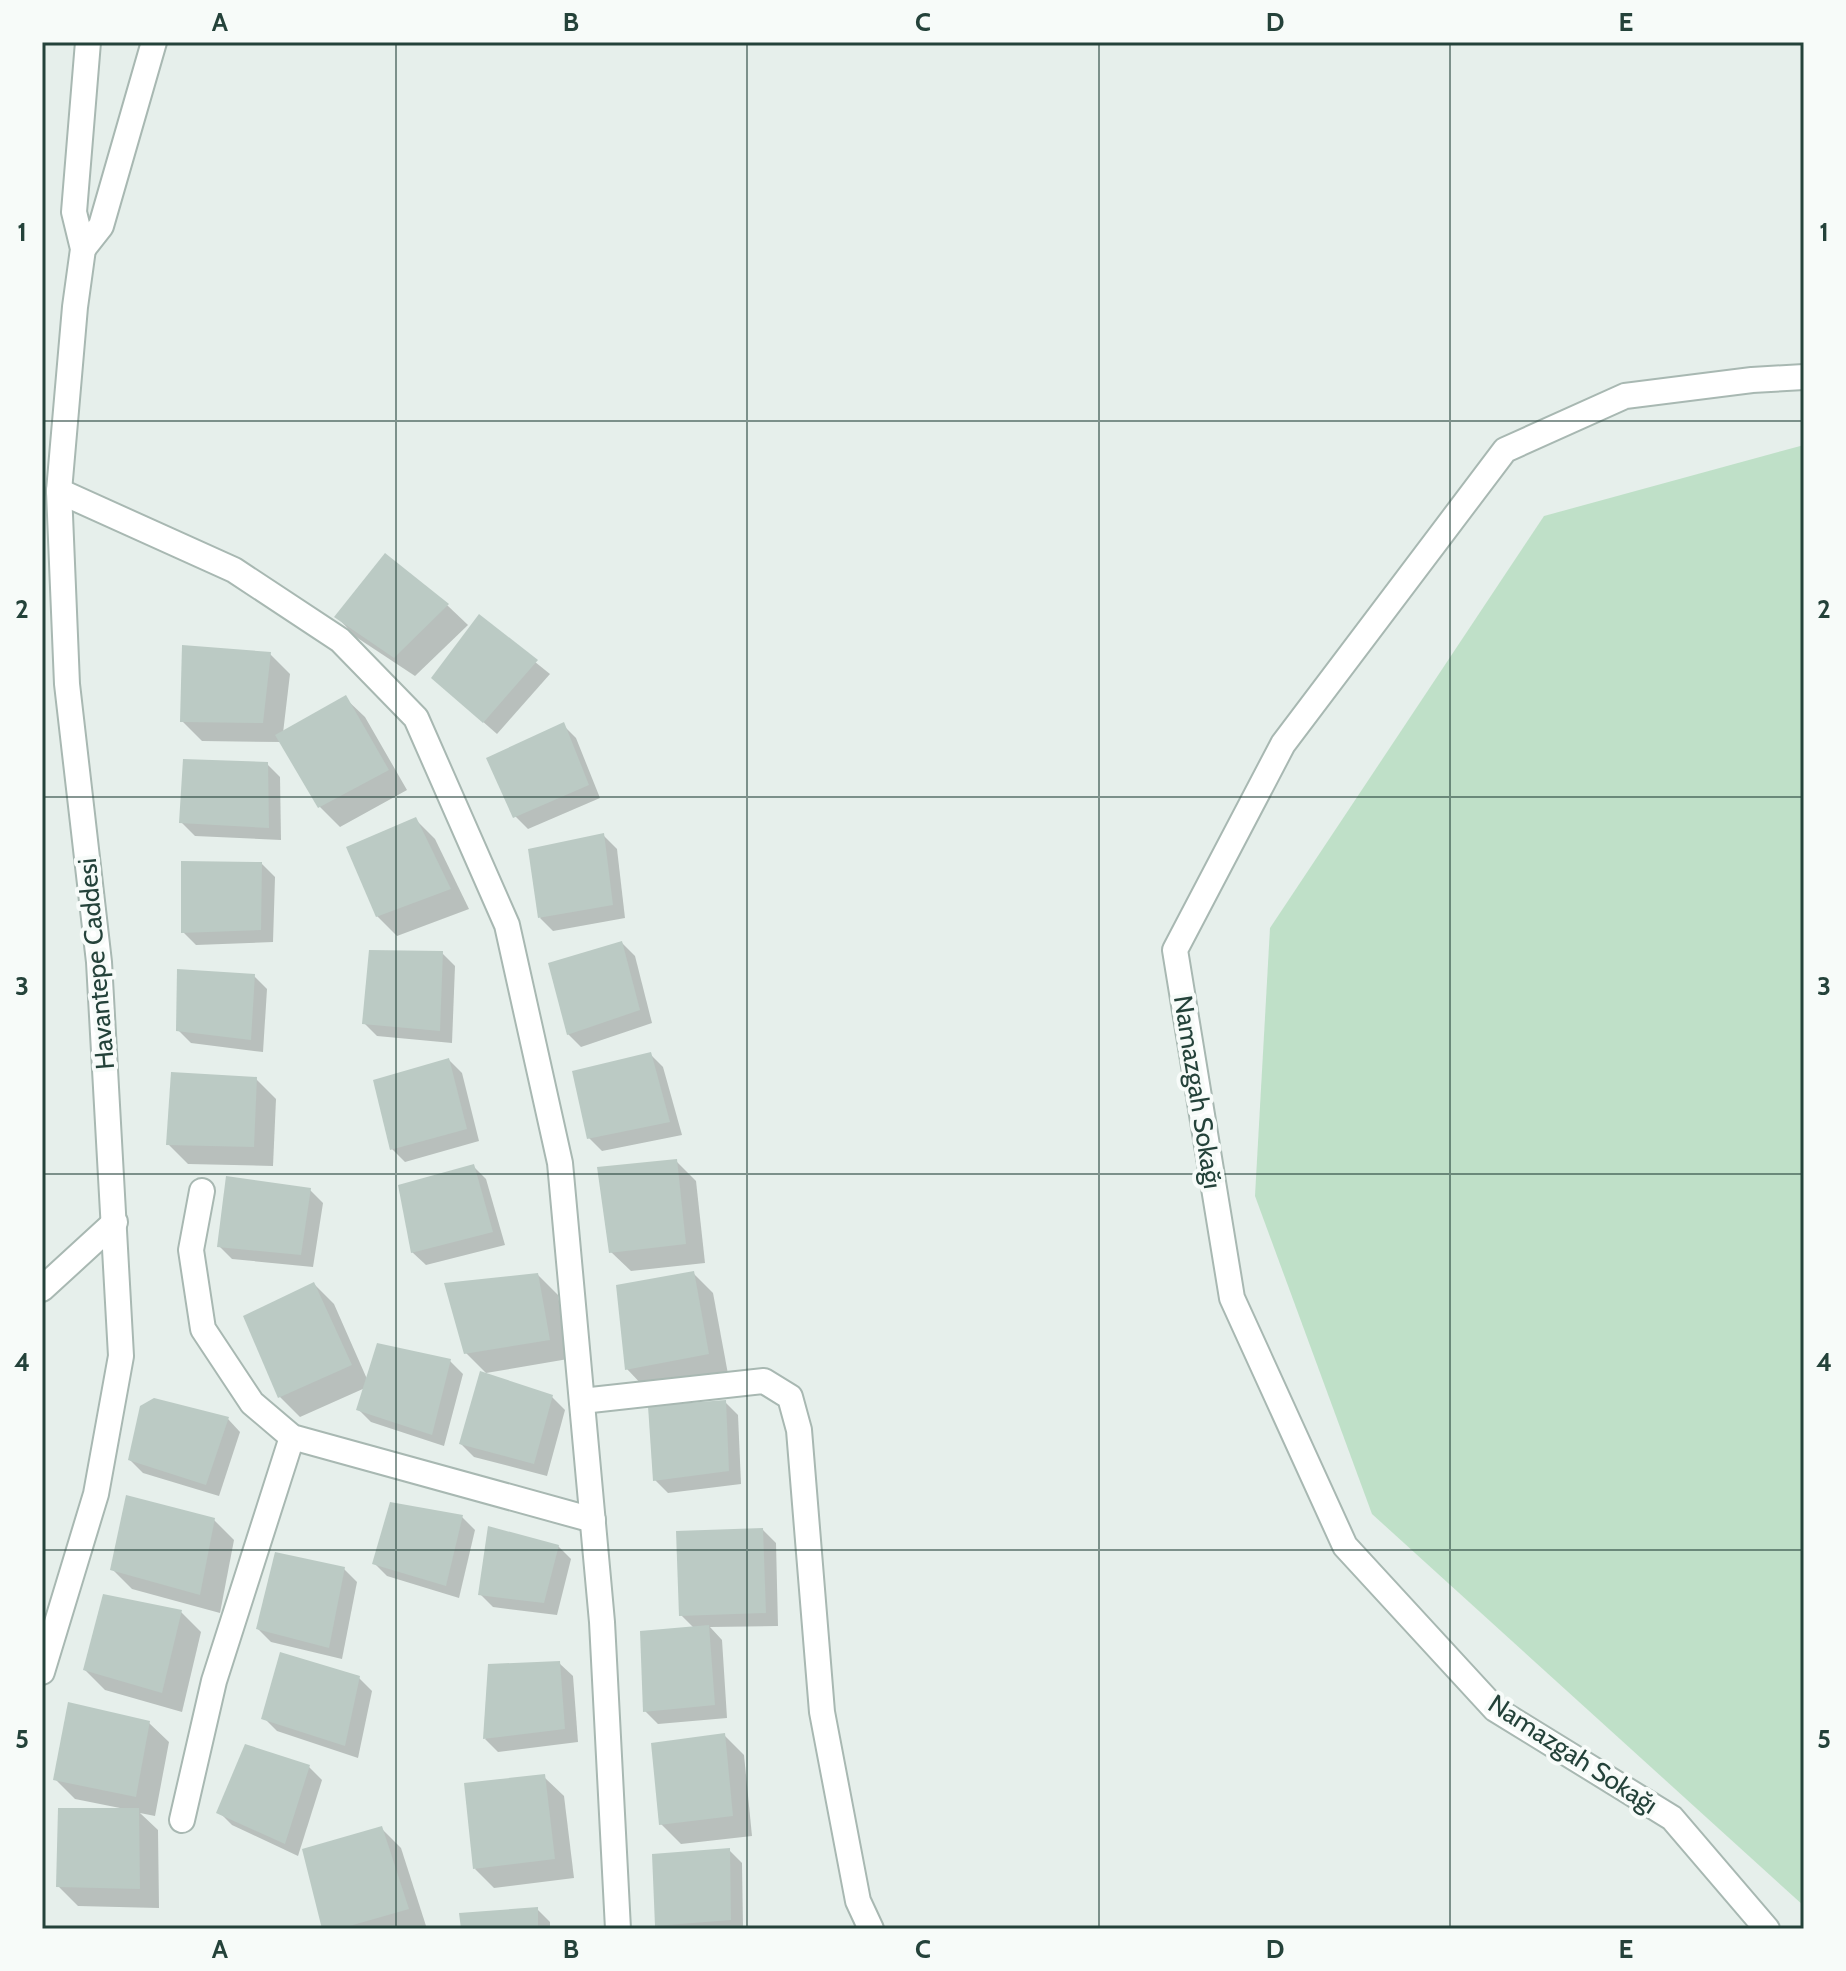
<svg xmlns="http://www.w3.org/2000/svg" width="1846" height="1971" viewBox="0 0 1846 1971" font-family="Cabin,sans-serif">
  <rect width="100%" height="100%" fill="#e6efeb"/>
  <path fill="#bfe0c8" d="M 1804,445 L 1804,1906 L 1372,1514 L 1255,1196 L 1270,928 L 1544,516 Z"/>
  <g fill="#0003">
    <path d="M 385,556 L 448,606 L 468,625 L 415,676 L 356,637 L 337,617 Z"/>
    <path d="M 479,617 L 550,674 L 497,734 L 433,678 Z"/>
    <path d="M 270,654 L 290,674 L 283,733 L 345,698 L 365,717 L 407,790 L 340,827 L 320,807 L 282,742 L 202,741 L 182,721 Z"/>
    <path d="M 563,725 L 576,738 L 600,798 L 528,829 L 515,816 Z"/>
    <path d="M 267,764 L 280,777 L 281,840 L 195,836 L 182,823 Z"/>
    <path d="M 415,819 L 435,839 L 469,909 L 397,936 L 377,916 Z"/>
    <path d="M 604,836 L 617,849 L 625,918 L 553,931 L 540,918 Z"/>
    <path d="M 262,864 L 275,877 L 273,942 L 196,945 L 183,932 Z"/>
    <path d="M 622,943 L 635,956 L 652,1023 L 581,1047 L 568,1034 Z"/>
    <path d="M 442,953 L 455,966 L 452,1043 L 377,1036 L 364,1023 Z"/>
    <path d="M 254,976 L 267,989 L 263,1052 L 191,1043 L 178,1030 Z"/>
    <path d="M 650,1054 L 663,1067 L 682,1135 L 602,1151 L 589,1138 Z"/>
    <path d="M 449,1060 L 462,1073 L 479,1141 L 405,1162 L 392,1149 Z"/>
    <path d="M 256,1079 L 276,1099 L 273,1166 L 188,1164 L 168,1144 Z"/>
    <path d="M 676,1161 L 696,1181 L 705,1263 L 631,1271 L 611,1252 Z"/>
    <path d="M 473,1166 L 486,1179 L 505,1245 L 426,1265 L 412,1252 Z"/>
    <path d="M 310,1190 L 323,1203 L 313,1267 L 232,1259 L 219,1246 Z"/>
    <path d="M 693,1273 L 713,1293 L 728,1374 L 646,1389 L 627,1369 Z"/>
    <path d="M 538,1275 L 558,1295 L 568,1359 L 486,1373 L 466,1353 Z"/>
    <path d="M 314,1284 L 334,1304 L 367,1379 L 450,1361 L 463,1374 L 444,1446 L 371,1422 L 358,1409 L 365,1388 L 300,1417 L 280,1397 L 246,1317 Z"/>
    <path d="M 552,1397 L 565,1410 L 547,1476 L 474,1457 L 461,1444 Z"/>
    <path d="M 725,1402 L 738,1415 L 741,1484 L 668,1493 L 655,1480 Z"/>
    <path d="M 228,1419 L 240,1432 L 219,1496 L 143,1473 L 130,1460 Z"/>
    <path d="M 462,1517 L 475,1530 L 459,1598 L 387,1576 L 374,1563 Z"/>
    <path d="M 214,1520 L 234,1540 L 220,1613 L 132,1589 L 112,1569 Z"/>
    <path d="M 763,1530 L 776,1543 L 778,1626 L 710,1627 L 722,1640 L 727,1718 L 658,1724 L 645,1711 L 694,1628 L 681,1615 Z"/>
    <path d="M 558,1546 L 571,1559 L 557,1615 L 493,1607 L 480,1594 Z"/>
    <path d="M 344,1569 L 357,1582 L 342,1659 L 271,1642 L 258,1629 Z"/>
    <path d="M 181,1612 L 201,1632 L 182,1712 L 105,1690 L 85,1670 Z"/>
    <path d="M 559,1663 L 573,1676 L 578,1742 L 498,1752 L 485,1739 Z"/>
    <path d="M 359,1678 L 372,1691 L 358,1758 L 277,1731 L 264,1718 Z"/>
    <path d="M 149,1723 L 169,1742 L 155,1816 L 140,1813 L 158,1830 L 159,1908 L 78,1906 L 58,1886 L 120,1808 L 75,1799 L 55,1779 Z"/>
    <path d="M 724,1735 L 744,1755 L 752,1836 L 681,1844 L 661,1824 Z"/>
    <path d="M 246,1747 L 309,1767 L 322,1780 L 298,1856 L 232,1825 L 219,1812 Z"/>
    <path d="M 544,1777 L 564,1796 L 574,1878 L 494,1888 L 475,1869 Z"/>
    <path d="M 381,1828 L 401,1848 L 427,1929 L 324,1929 Z"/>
    <path d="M 729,1850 L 742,1863 L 743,1929 L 660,1929 L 657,1925 Z"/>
    <path d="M 537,1909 L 550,1922 L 550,1929 L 463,1929 Z"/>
  </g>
  <g fill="#bbcac4">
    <path d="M 385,553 L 449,604 L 394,658 L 334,617 Z"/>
    <path d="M 479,614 L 538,660 L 483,723 L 431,678 Z"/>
    <path d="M 182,645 L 271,652 L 263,723 L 180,722 Z"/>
    <path d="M 346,695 L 389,770 L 318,808 L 275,735 Z"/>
    <path d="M 564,722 L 589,785 L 513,818 L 486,758 Z"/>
    <path d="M 183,759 L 268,762 L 269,828 L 179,823 Z"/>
    <path d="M 416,817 L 451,889 L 376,917 L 346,847 Z"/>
    <path d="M 604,833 L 613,905 L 538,918 L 528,849 Z"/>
    <path d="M 181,861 L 262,862 L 261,930 L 181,933 Z"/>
    <path d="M 622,941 L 640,1010 L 567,1035 L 548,963 Z"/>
    <path d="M 369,950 L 443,951 L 440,1031 L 362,1024 Z"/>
    <path d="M 177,969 L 255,974 L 251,1040 L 176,1031 Z"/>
    <path d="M 651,1052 L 670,1122 L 587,1139 L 572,1071 Z"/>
    <path d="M 449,1058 L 467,1129 L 390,1150 L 373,1080 Z"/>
    <path d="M 171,1072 L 257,1077 L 254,1147 L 166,1145 Z"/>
    <path d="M 677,1159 L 686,1244 L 609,1253 L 597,1167 Z"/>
    <path d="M 474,1164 L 493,1232 L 411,1253 L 398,1185 Z"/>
    <path d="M 226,1176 L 311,1188 L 301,1255 L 217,1247 Z"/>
    <path d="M 694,1271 L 709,1354 L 625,1370 L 616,1285 Z"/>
    <path d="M 538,1273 L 550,1340 L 464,1354 L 444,1283 Z"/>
    <path d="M 314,1282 L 352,1365 L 278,1398 L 243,1316 Z"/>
    <path d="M 377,1343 L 451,1359 L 432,1435 L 356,1410 Z"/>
    <path d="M 480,1371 L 553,1395 L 534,1464 L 459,1444 Z"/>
    <path d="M 154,1398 L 229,1417 L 206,1485 L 128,1460 L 140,1406 Z"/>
    <path d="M 726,1400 L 729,1471 L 653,1481 L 648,1406 Z"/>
    <path d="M 126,1495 L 215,1518 L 200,1595 L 110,1570 Z"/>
    <path d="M 390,1502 L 463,1515 L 446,1586 L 372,1564 Z"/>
    <path d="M 488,1526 L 559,1545 L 544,1603 L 478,1595 Z"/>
    <path d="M 763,1528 L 766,1613 L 679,1616 L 676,1531 Z"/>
    <path d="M 275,1552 L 345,1567 L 329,1648 L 256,1629 Z"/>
    <path d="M 103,1594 L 182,1610 L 162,1693 L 83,1670 Z"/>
    <path d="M 709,1625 L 715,1705 L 643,1712 L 640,1631 Z"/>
    <path d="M 280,1652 L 360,1676 L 345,1746 L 261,1719 Z"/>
    <path d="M 560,1661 L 565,1729 L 483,1739 L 488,1664 Z"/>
    <path d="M 68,1702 L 150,1721 L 136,1797 L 53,1780 Z"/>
    <path d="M 725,1733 L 733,1816 L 659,1825 L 651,1743 Z"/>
    <path d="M 245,1744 L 310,1765 L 285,1844 L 216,1813 Z"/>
    <path d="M 545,1774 L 555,1859 L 473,1869 L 464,1783 Z"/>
    <path d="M 58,1808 L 139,1808 L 140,1889 L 56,1887 Z"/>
    <path d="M 382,1826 L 409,1909 L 339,1929 L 322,1929 L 302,1849 Z"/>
    <path d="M 730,1848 L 731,1920 L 655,1926 L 652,1854 Z"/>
    <path d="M 538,1907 L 538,1929 L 461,1929 L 459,1913 Z"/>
  </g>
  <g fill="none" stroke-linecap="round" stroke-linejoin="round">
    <defs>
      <g id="minor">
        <path d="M 83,249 L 101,226 L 154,42"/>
        <path d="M 59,491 L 234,570 L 340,640 L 416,718 L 507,925 L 560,1163 L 602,1622 L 618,1929"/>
        <path d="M 202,1191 L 191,1250 L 203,1329 L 252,1403 L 292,1437 L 593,1520"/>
        <path d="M 42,1289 L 115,1222"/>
        <path d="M 582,1401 L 764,1381 L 790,1397 L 799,1430 L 822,1712 L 858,1901 L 871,1929"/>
        <path d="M 42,1672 L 96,1494 L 121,1356 L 99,962 L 67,684 L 59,491 L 75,307 L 83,249 L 74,212 L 88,42"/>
        <path d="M 182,1820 L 214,1681 L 292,1437"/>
        <path d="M 1767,1929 L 1672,1818 L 1495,1709 L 1345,1546 L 1232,1298 L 1175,950 L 1283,744 L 1505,450 L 1625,396 L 1752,380 L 1804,377"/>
      </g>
    </defs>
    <use href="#minor" stroke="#a8b8b2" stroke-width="28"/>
    <use href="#minor" stroke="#fff" stroke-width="24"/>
  </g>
  <path fill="none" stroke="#24423a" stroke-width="2" stroke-opacity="0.55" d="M 396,42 L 396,1929M 747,42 L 747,1929M 1099,42 L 1099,1929M 1450,42 L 1450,1929M 42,421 L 1804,421M 42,797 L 1804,797M 42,1174 L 1804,1174M 42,1550 L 1804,1550"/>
  <g text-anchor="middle" stroke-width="8" stroke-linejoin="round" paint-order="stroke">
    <g font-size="26" fill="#24423a" stroke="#f7fbf9">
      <text transform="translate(96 964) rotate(-95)" y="9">Havantepe Caddesi</text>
      <text transform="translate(1198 1092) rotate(81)" y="9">Namazgah Sokağı</text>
      <text transform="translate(1573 1754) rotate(33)" y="9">Namazgah Sokağı</text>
    </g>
  </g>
  <rect width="1846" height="1971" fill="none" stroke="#f7fbf9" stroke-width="88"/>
  <rect x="44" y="44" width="1758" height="1883" fill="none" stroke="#24423a" stroke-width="3"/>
  <g font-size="26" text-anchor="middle" font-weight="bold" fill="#24423a">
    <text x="220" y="31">A</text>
    <text x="571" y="31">B</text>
    <text x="923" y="31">C</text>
    <text x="1275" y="31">D</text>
    <text x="1626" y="31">E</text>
    <text x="22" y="241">1</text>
    <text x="1824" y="241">1</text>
    <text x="22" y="618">2</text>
    <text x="1824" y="618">2</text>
    <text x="22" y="995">3</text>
    <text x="1824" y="995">3</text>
    <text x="22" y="1371">4</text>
    <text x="1824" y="1371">4</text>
    <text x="22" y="1748">5</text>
    <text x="1824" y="1748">5</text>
    <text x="220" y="1958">A</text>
    <text x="571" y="1958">B</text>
    <text x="923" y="1958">C</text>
    <text x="1275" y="1958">D</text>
    <text x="1626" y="1958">E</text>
  </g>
</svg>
